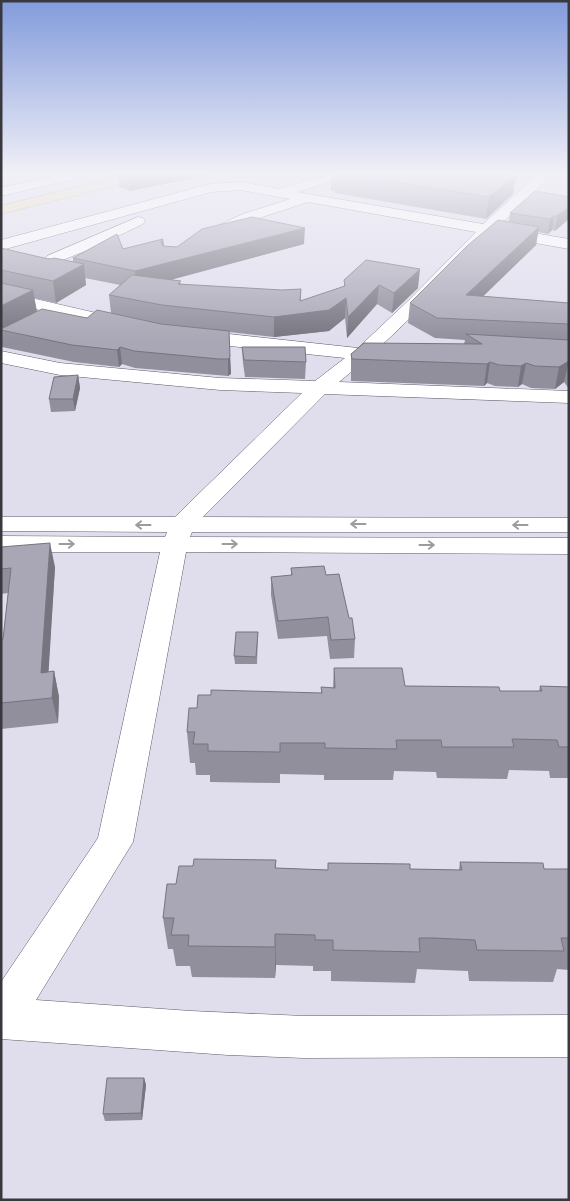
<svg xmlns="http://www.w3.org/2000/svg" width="570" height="1201" viewBox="0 0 570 1201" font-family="'PT Sans Narrow',sans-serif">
  <rect width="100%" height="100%" fill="#e0deed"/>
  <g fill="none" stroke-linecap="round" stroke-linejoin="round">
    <defs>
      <g id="minor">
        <path d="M 65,173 L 89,173 L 87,176 L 1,196 L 1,188 Z"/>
        <path d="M 332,173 L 372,173 L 375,176 L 368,180 L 336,180 L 297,192 L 483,224 L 539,173 L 553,173 L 498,227 L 569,239 L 569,249 L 490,235 C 442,286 394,338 339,382 L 569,391 L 569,403 L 325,394 L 203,517 L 569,518 L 569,532 L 192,532 L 190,537 L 569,538 L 569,554 L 186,552 L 133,842 L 36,1000 L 191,1011 L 304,1016 L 569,1015 L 569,1057 L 304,1058 L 228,1055 L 1,1039 L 1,982 L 98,838 L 160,552 L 1,552 L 1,536 L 165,537 L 167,532 L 1,531 L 1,517 L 175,517 L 302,393 L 220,390 L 60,375 L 1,363 L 1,351 L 60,363 L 220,378 L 315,381 L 345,358 L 192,342 L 185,340 L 183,336 L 185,332 L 192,330 L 358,348 L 409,300 L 476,232 L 308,202 L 253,220 L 212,239 L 202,239 L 199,236 L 202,233 L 243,214 L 290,199 L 241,190 L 211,192 L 2,250 L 1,240 L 210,184 L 241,182 L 280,189 Z"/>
        <path d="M 138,217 L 143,218 L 145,221 L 143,224 L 95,247 L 53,264 L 47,262 L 45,259 L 47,256 Z"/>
        <path d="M 1,291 L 131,321 L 134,325 L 131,329 L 125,330 L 1,301 Z"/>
      </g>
      <g id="major">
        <path d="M 133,173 L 156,173 L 154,176 L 1,214 L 1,206 Z"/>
        <path d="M 545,173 L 569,173 L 569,179 L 547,176 Z"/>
      </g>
    </defs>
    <use href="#minor" stroke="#5d5b68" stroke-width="1"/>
    <use href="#major" stroke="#a4945e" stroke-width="1"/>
    <use href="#minor" fill="#fff" fill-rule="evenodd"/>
    <use href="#major" fill="#ebdda9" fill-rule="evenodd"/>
  </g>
  <g fill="#918f9c" fill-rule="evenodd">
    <path d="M 108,173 L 218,173 L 130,191 L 119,187 L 118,175 L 109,177 Z"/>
    <path d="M 331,173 L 518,173 L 517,179 L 515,181 L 513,194 L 486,219 L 335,193 L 335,191 L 331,191 Z"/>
    <path d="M 569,197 L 555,231 L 552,230 L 548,234 L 538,232 L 536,245 L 483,296 L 569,303 L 569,389 L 564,382 L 555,389 L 531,388 L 522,384 L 518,387 L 495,386 L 487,383 L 484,386 L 351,381 L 351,354 L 464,344 L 465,340 L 435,338 L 408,323 L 410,303 L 509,222 L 510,213 Z"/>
    <path d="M 163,239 L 164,246 L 177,247 L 304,244 L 172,279 L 182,284 L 301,301 L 344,286 L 344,280 L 418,288 L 392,313 L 377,304 L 347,338 L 345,318 L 329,331 L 274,337 L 229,332 L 231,374 L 228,376 L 135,368 L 122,364 L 119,367 L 74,362 L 2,347 L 1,343 L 1,248 L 44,258 L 73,262 L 73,258 L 123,249 ZM 85,278 L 120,285 L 109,295 L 111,313 L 87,318 L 37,312 L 34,298 L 56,303 L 86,285 Z"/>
    <path d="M 242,347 L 306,362 L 305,379 L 245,377 L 243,363 Z"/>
    <path d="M 78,375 L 80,388 L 75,411 L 51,412 L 49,399 Z"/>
    <path d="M 1,547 L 55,567 L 48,672 L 54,671 L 59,697 L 58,723 L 1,729 L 1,640 L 3,639 L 8,593 L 1,594 Z"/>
    <path d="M 291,568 L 326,575 L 355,639 L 354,658 L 330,659 L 327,636 L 278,639 L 271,595 L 271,577 L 291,576 Z"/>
    <path d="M 258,632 L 257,664 L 235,664 L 234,656 Z"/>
    <path d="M 334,668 L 405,686 L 500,691 L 539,691 L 540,686 L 569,687 L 569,778 L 550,778 L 549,771 L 509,770 L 507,779 L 437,778 L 436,772 L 394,771 L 393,780 L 324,780 L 324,775 L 280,774 L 280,783 L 210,782 L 210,775 L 196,775 L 195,763 L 190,763 L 187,732 L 197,708 L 321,693 L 321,687 L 333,688 Z"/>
    <path d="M 276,860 L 276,868 L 328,870 L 328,863 L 410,869 L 459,870 L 460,862 L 544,869 L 569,869 L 569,970 L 557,969 L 553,982 L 469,981 L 468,971 L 417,969 L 415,983 L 331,981 L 331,971 L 313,971 L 313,966 L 276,965 L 275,978 L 192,977 L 190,966 L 176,966 L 173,949 L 168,949 L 163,918 L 176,884 L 193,866 Z"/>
    <path d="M 144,1078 L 146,1085 L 142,1120 L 105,1121 L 103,1114 Z"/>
  </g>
  <g fill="#76747f">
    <path d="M 1,173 L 3,183 L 1,184 Z"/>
    <path d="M 109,173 L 117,173 L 118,175 L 109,177 Z"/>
    <path d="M 128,173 L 218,173 L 130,191 Z"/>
    <path d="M 506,173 L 518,173 L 517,179 L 515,181 L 513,194 L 486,219 L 489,197 Z"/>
    <path d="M 569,207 L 569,219 L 555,231 L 557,216 Z"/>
    <path d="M 554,216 L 552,230 L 548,234 L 550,219 Z"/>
    <path d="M 539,227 L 536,245 L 464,315 L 466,295 Z"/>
    <path d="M 305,228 L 304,244 L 137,289 L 135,271 Z"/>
    <path d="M 163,239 L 165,255 L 161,242 Z"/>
    <path d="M 84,264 L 86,285 L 56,303 L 53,281 Z"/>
    <path d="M 420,269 L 418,288 L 392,313 L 394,293 Z"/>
    <path d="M 379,285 L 377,304 L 347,338 L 348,317 Z"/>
    <path d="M 301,289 L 301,309 L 346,298 L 345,318 L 329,331 L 274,337 L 274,317 L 300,301 Z"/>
    <path d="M 33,290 L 37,312 L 1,330 L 1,306 Z"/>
    <path d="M 120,347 L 122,364 L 119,367 L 117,350 Z"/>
    <path d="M 230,357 L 231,374 L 228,376 L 228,359 Z"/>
    <path d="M 569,361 L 564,382 L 555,389 L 559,367 Z"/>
    <path d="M 490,362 L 487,383 L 484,386 L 487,364 Z"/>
    <path d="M 526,363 L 522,384 L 518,387 L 521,366 Z"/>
    <path d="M 78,375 L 80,388 L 75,411 L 73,399 Z"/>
    <path d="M 50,543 L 55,567 L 47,698 L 41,673 Z"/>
    <path d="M 54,671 L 59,697 L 58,723 L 52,698 Z"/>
    <path d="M 275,934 L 276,965 L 275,978 Z"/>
    <path d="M 144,1078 L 146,1085 L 142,1120 L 141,1113 Z"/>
  </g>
  <g fill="#a9a6b5" stroke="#76747f">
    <path d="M 339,173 L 512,173 L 516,174 L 489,197 Z"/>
    <path d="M 535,191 L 569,197 L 569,207 L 557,216 L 554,216 L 550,219 L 510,213 Z"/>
    <path d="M 252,217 L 305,228 L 135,271 L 73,258 L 117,234 L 123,249 L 163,239 L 161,242 L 163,246 L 177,247 L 202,229 Z"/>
    <path d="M 498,220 L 539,227 L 466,295 L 569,303 L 569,324 L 437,318 L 410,303 L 467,246 Z"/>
    <path d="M 1,248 L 44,258 L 51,259 L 54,258 L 84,264 L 53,281 L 1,270 Z"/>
    <path d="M 366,260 L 420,269 L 394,293 L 379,285 L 348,317 L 346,298 L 329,310 L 274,317 L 162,305 L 109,295 L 132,275 L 181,281 L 178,284 L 282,290 L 301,289 L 300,301 L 345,286 L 344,280 Z"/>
    <path d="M 1,283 L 33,290 L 1,306 Z"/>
    <path d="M 42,309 L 87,318 L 97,310 L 161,324 L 229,331 L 230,357 L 228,359 L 219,359 L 134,351 L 120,347 L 117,350 L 72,345 L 1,330 L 1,329 Z"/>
    <path d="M 466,334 L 569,340 L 569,361 L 559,367 L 535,366 L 526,363 L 521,366 L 499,365 L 490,362 L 487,364 L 352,359 L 351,354 L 364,343 L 482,344 Z"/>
    <path d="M 242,347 L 305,347 L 306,362 L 244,360 Z"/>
    <path d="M 78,375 L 73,399 L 49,399 L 54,377 Z"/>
    <path d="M 50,543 L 41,673 L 54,671 L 52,698 L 1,703 L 1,640 L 3,639 L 11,568 L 1,569 L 1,547 Z"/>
    <path d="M 324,566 L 326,575 L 339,574 L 349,618 L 352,618 L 355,639 L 331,640 L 328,617 L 278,621 L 271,577 L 292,575 L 291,568 Z"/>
    <path d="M 236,632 L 258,632 L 256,657 L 234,656 Z"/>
    <path d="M 334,668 L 402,668 L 405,686 L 499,687 L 500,691 L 542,691 L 540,686 L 569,687 L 569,747 L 559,747 L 557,740 L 512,739 L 514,747 L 442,747 L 441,740 L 396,740 L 397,749 L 325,748 L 325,743 L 280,743 L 280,752 L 208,751 L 208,744 L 193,744 L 195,732 L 187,732 L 189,708 L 197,708 L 198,695 L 211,695 L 211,690 L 322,693 L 321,687 L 335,688 Z"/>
    <path d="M 194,859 L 276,860 L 275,868 L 328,870 L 328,863 L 410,864 L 410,869 L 462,870 L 460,862 L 543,863 L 544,869 L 569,869 L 569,938 L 561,938 L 564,951 L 477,950 L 475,940 L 433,938 L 419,938 L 420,952 L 333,950 L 333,940 L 315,940 L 315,935 L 275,934 L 275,947 L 188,946 L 189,935 L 171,935 L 174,918 L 163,918 L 167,884 L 176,884 L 179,866 L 193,866 Z"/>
    <path d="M 107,1078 L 144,1078 L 141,1113 L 103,1114 Z"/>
  </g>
  <defs><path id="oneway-shaft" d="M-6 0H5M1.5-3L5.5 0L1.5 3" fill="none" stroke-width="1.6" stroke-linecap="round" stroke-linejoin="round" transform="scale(1.25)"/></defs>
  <g stroke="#9c9c9e">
    <use href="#oneway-shaft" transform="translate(358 524) rotate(-180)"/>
    <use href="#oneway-shaft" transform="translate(143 525) rotate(-180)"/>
    <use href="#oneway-shaft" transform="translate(520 525) rotate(-180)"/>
    <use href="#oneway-shaft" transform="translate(67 544)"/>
    <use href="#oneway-shaft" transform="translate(230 544)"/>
    <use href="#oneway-shaft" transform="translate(427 545)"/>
  </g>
  <linearGradient id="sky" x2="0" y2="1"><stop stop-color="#829bdc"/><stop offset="0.51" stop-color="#f1f0f7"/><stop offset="1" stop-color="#f1f0f7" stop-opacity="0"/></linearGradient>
  <rect width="570" height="341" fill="url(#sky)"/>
  <rect width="570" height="1201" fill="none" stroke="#39383e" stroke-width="5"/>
</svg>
